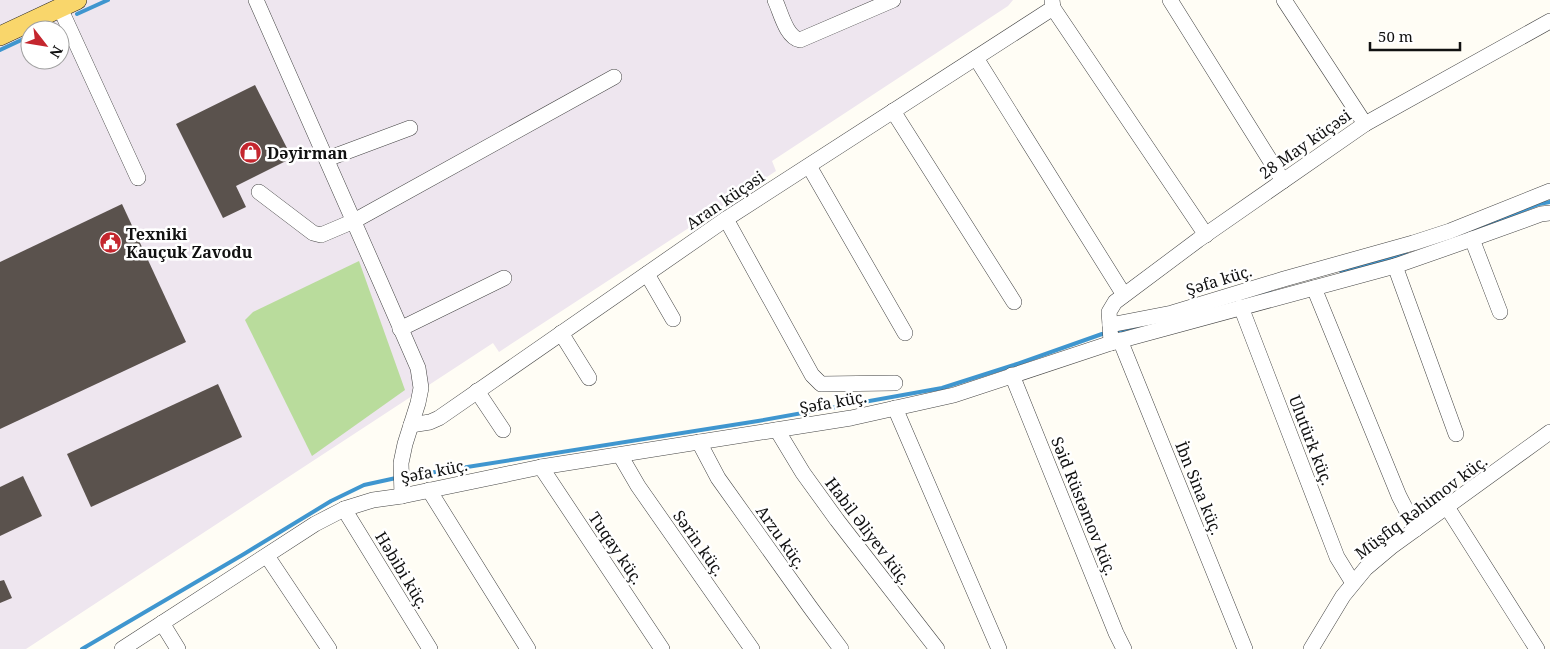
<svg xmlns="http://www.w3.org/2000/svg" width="1550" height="649" viewBox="0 0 1550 649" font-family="'Noto Serif',serif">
  <rect width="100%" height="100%" fill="#fffdf5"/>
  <path fill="#eee6ef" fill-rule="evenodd" d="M 0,0 L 1013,0 L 1008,6 L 772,161 L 776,171 L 499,352 L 493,343 L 26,649 L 0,649 ZM 30,30 L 60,30 L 60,60 L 30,60 Z"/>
  <path fill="#b9dc9c" d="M 359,261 L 405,390 L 312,456 L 245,320 L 253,312 Z"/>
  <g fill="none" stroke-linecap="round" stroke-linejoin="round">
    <g stroke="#3f96cf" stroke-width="4">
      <path d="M 77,14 L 108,0"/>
      <path d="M 43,30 L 53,26"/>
      <path d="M 0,50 L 30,36"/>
      <path d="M 1461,235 L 1539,204 L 1550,202"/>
      <path d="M 1341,271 L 1407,254"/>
      <path d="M 1255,296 L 1270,291"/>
      <path d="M 1118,333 L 1150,325"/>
      <path d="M 410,476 L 758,421 L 942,388 L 1014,365 L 1102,334"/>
      <path d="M 82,649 L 244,554 L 331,501 L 364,485 L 396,478"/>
    </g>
  </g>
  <g fill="#5a524d">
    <path d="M 255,85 L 292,158 L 236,186 L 246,207 L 223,218 L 176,124 Z"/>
    <path d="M 122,204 L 186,342 L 0,429 L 0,262 Z"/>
    <path d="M 218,384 L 242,437 L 91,507 L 67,454 Z"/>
    <path d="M 23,476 L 42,516 L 0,536 L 0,487 Z"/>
    <path d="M 4,580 L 12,598 L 0,603 L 0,581 Z"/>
  </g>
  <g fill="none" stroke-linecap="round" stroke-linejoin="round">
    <defs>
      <g id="minor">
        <path d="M 256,0 L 380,281 L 418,368 L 421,388 L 418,403 L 405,444 L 401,463 L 402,496"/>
        <path d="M 775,0 C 781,13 786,37 800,40 L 893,0"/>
        <path d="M 1170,0 L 1283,181"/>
        <path d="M 1284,0 L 1365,124"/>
        <path d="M 60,8 L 138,178"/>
        <path d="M 1053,8 L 1206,235"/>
        <path d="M 976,58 L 1124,295"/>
        <path d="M 893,111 L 1014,302"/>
        <path d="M 327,159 L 410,128"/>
        <path d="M 809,166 L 905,333"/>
        <path d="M 259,192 L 313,233 L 321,235 L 354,221 L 614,77"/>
        <path d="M 726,219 L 812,375 L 821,384 L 895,383"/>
        <path d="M 1472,239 L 1500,312"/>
        <path d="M 1395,266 L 1456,434"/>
        <path d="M 647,274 L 673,319"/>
        <path d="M 1314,288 L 1399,496 L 1416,529"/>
        <path d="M 1241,307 L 1337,557 L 1353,583"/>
        <path d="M 1110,325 L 1109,312 L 1115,302 L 1198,240 L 1365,124 L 1550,21"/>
        <path d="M 400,329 L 504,278"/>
        <path d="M 561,333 L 589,378"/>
        <path d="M 1120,340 L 1245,649"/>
        <path d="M 1111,343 L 1395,266 L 1472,239 L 1541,214 L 1550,213"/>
        <path d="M 1012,375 L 1116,633 L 1124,649"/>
        <path d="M 477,391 L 503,430"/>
        <path d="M 895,408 L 999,649"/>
        <path d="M 411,425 L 430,422 L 439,418 L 726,219 L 1053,8 L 1052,0"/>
        <path d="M 777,430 L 803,473 L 837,520 L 937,649"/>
        <path d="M 699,442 L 718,478 L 810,607 L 841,649"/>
        <path d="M 620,455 L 638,486 L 752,649"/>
        <path d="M 541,467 L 662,649"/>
        <path d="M 429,490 L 528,649"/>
        <path d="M 1447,507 L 1537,649"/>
        <path d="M 344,509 L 430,649"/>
        <path d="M 267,556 L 329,649"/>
        <path d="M 162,623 L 178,649"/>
        <path d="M 122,649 L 315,524 L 344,509 L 373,500 L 402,496 L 541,467 L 851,418 L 954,395 L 1111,343 L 1110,325 L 1172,313 L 1284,279 L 1413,243 L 1450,231 L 1550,191"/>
        <path d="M 1311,649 L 1343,596 L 1366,568 L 1391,547 L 1550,432"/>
      </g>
      <path id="major" d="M 0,36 L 77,0"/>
    </defs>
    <use href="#minor" stroke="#444" stroke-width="16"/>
    <use href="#major" stroke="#222" stroke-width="20"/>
    <use href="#minor" stroke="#fff" stroke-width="15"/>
    <use href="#major" stroke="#f9d66b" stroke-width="19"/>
  </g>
  <defs>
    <symbol id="shop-disc" viewBox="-11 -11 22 22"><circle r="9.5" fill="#c4262e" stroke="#fff"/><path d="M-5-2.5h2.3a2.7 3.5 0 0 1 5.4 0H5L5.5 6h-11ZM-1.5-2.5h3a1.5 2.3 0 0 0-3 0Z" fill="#fff"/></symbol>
    <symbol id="civic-disc" viewBox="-11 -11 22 22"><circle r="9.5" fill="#c4262e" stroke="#fff"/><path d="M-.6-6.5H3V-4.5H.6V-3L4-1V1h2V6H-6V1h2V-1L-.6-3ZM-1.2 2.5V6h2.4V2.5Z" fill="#fff"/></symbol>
  </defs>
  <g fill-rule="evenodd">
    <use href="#shop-disc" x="238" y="140" width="25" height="25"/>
    <use href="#civic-disc" x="98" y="230" width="25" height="25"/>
  </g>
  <g text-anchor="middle" stroke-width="5" stroke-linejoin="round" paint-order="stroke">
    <g font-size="16" fill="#111" stroke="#fff">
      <text transform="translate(1305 144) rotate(-35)" y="6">28 May küçəsi</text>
      <text transform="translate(725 200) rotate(-34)" y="6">Aran küçəsi</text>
      <text transform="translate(1219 280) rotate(-17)" y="6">Şəfa küç.</text>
      <text transform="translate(833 402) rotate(-10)" y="6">Şəfa küç.</text>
      <text transform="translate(1311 440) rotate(69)" y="6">Ulutürk küç.</text>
      <text transform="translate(434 471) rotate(-11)" y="6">Şəfa küç.</text>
      <text transform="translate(1199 488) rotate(68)" y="6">İbn Sina küç.</text>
      <text transform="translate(1084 506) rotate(68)" y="6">Səid Rüstəmov küç.</text>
      <text transform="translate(1421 507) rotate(-37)" y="6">Müşfiq Rəhimov küç.</text>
      <text transform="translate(868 531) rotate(53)" y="6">Habil Əliyev küç.</text>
      <text transform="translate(781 537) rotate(55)" y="6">Arzu küç.</text>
      <text transform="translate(699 543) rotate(55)" y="6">Sərin küç.</text>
      <text transform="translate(616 548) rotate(56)" y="6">Tuqay küç.</text>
      <text transform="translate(402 570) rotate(59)" y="6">Həbibi küç.</text>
    </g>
    <g font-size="16" font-weight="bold" fill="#111" stroke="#fff" text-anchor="start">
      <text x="267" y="159">Dəyirman</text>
      <text x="126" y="240">Texniki<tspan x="126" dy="18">Kauçuk Zavodu</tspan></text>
    </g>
  </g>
  <g transform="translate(45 45) rotate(121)"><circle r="24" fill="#ffffff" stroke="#a0a0a0"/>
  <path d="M0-4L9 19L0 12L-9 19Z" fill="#c4262e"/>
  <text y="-8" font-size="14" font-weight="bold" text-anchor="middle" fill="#111111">N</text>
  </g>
  <path d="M1370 42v8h90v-8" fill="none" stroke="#111111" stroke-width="2.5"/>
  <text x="1378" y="42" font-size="15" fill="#111111" stroke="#ffffff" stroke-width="4" paint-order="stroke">50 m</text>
</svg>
